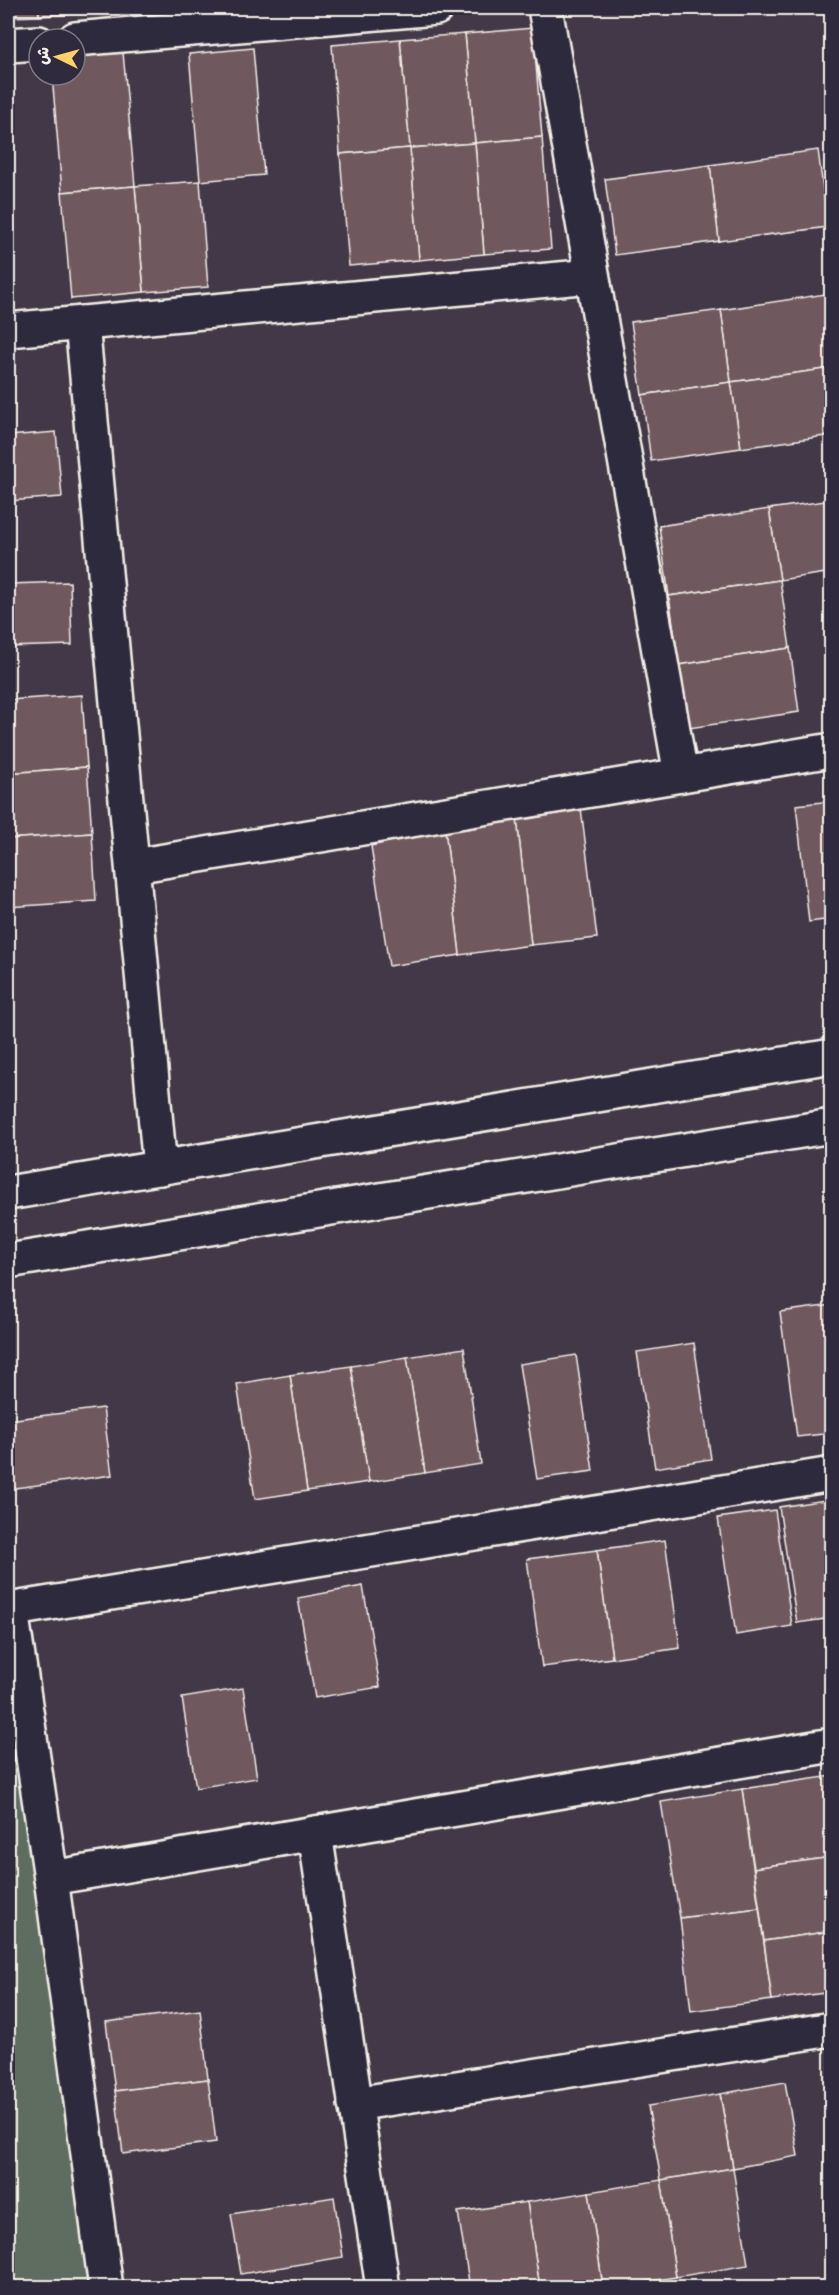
<svg xmlns="http://www.w3.org/2000/svg" width="839" height="2295" viewBox="0 0 839 2295" font-family="Itim,'Playpen Sans Arabic',sans-serif">
  <rect width="100%" height="100%" fill="#423847"/>
  <filter id="ink" filterUnits="userSpaceOnUse"><feTurbulence type="fractalNoise" baseFrequency=".0167" numOctaves="2"/><feDisplacementMap in="SourceGraphic" scale="12" xChannelSelector="R" yChannelSelector="G"/><feConvolveMatrix kernelMatrix="1 2 1 2 8 2 1 2 1" color-interpolation-filters="sRGB"/></filter>
  <g filter="url(#ink)">
    <path fill="#5f6c61" stroke="#aaaea4" stroke-width="1.5" d="M 8,1610 L 106,2287 L 9,2287 L 8,2281 Z"/>
    <g fill="#70595f" stroke="#f4f1e8" stroke-width="1.5">
      <path d="M 8,8 L 39,8 L 39,16 L 8,17 Z"/>
      <path d="M 39,8 L 97,8 L 98,13 L 39,16 Z"/>
      <path d="M 533,28 L 542,137 L 475,143 L 465,34 Z"/>
      <path d="M 465,34 L 475,143 L 410,148 L 400,39 Z"/>
      <path d="M 400,39 L 410,148 L 340,154 L 332,45 Z"/>
      <path d="M 253,48 L 264,175 L 200,181 L 189,54 Z"/>
      <path d="M 123,52 L 135,186 L 62,192 L 52,75 L 75,75 L 75,56 Z"/>
      <path d="M 542,137 L 551,249 L 484,254 L 475,143 Z"/>
      <path d="M 475,143 L 484,254 L 419,260 L 410,148 Z"/>
      <path d="M 410,148 L 419,260 L 349,266 L 340,154 Z"/>
      <path d="M 818,150 L 828,227 L 719,241 L 710,165 Z"/>
      <path d="M 710,165 L 719,241 L 615,255 L 605,179 Z"/>
      <path d="M 200,181 L 208,287 L 144,292 L 135,186 Z"/>
      <path d="M 135,186 L 144,292 L 71,299 L 62,192 Z"/>
      <path d="M 832,293 L 832,368 L 731,382 L 721,310 Z"/>
      <path d="M 721,310 L 731,382 L 642,395 L 631,322 Z"/>
      <path d="M 832,368 L 832,435 L 741,448 L 731,382 Z"/>
      <path d="M 731,382 L 741,448 L 651,461 L 642,395 Z"/>
      <path d="M 56,432 L 62,497 L 8,501 L 8,436 Z"/>
      <path d="M 832,500 L 832,572 L 780,580 L 769,509 Z"/>
      <path d="M 769,509 L 780,580 L 669,596 L 659,526 Z"/>
      <path d="M 780,580 L 790,648 L 679,665 L 669,596 Z"/>
      <path d="M 70,582 L 72,645 L 8,647 L 8,584 Z"/>
      <path d="M 790,648 L 799,712 L 689,728 L 679,665 Z"/>
      <path d="M 82,695 L 87,767 L 8,773 L 8,700 Z"/>
      <path d="M 87,767 L 92,833 L 8,839 L 8,773 Z"/>
      <path d="M 832,801 L 832,919 L 809,922 L 796,805 Z"/>
      <path d="M 581,808 L 597,938 L 531,945 L 517,819 Z"/>
      <path d="M 517,819 L 531,945 L 460,955 L 445,829 Z"/>
      <path d="M 445,829 L 460,955 L 389,966 L 371,846 Z"/>
      <path d="M 92,833 L 96,901 L 8,907 L 8,839 Z"/>
      <path d="M 832,1305 L 832,1433 L 797,1437 L 780,1312 Z"/>
      <path d="M 694,1343 L 711,1459 L 655,1468 L 637,1352 Z"/>
      <path d="M 464,1348 L 481,1464 L 425,1473 L 407,1357 Z"/>
      <path d="M 576,1355 L 593,1471 L 537,1479 L 519,1364 Z"/>
      <path d="M 407,1357 L 425,1473 L 369,1482 L 351,1366 Z"/>
      <path d="M 351,1366 L 369,1482 L 307,1491 L 290,1375 Z"/>
      <path d="M 290,1375 L 307,1491 L 255,1499 L 237,1384 Z"/>
      <path d="M 103,1408 L 112,1475 L 8,1489 L 8,1420 Z"/>
      <path d="M 832,1499 L 832,1618 L 797,1623 L 779,1507 Z"/>
      <path d="M 775,1510 L 792,1626 L 736,1635 L 718,1518 Z"/>
      <path d="M 665,1540 L 680,1648 L 612,1658 L 597,1550 Z"/>
      <path d="M 597,1550 L 612,1658 L 542,1667 L 527,1559 Z"/>
      <path d="M 363,1586 L 380,1687 L 315,1698 L 298,1598 Z"/>
      <path d="M 243,1688 L 257,1778 L 196,1788 L 182,1698 Z"/>
      <path d="M 832,1776 L 832,1857 L 754,1868 L 742,1789 Z"/>
      <path d="M 742,1789 L 759,1908 L 680,1918 L 661,1802 Z"/>
      <path d="M 832,1857 L 832,1931 L 764,1941 L 754,1868 Z"/>
      <path d="M 759,1908 L 772,2000 L 691,2011 L 680,1918 Z"/>
      <path d="M 832,1931 L 832,1992 L 772,2000 L 764,1941 Z"/>
      <path d="M 200,2010 L 208,2079 L 115,2091 L 106,2022 Z"/>
      <path d="M 208,2079 L 216,2142 L 123,2154 L 115,2091 Z"/>
      <path d="M 785,2082 L 798,2156 L 733,2168 L 720,2094 Z"/>
      <path d="M 720,2094 L 733,2168 L 661,2180 L 648,2106 Z"/>
      <path d="M 733,2168 L 748,2265 L 676,2277 L 661,2180 Z"/>
      <path d="M 661,2180 L 676,2277 L 603,2288 L 589,2192 Z"/>
      <path d="M 589,2192 L 603,2288 L 540,2288 L 527,2202 Z"/>
      <path d="M 334,2197 L 343,2257 L 241,2274 L 231,2214 Z"/>
      <path d="M 527,2202 L 540,2288 L 470,2288 L 458,2212 Z"/>
    </g>
    <g fill="none" stroke-linecap="round" stroke-linejoin="round">
      <defs>
        <g id="minor">
          <path d="M 545,8 L 681,775"/>
          <path d="M 75,39 L 436,8"/>
          <path d="M 8,45 L 39,43"/>
          <path d="M 82,323 L 160,1168"/>
          <path d="M 8,330 L 592,276"/>
          <path d="M 134,866 L 832,750"/>
          <path d="M 8,1610 L 832,1474"/>
          <path d="M 11,1610 L 51,1878 L 106,2288"/>
          <path d="M 315,1833 L 383,2288"/>
          <path d="M 51,1878 L 832,1745"/>
          <path d="M 355,2104 L 832,2029"/>
        </g>
        <g id="tertiary">
          <path d="M 8,1193 L 832,1056"/>
          <path d="M 8,1261 L 832,1126"/>
        </g>
      </defs>
      <use href="#minor" stroke="#f4f1e8" stroke-width="38"/>
      <use href="#tertiary" stroke="#f4f1e8" stroke-width="38"/>
      <use href="#minor" stroke="#2f2a3d" stroke-width="33"/>
      <use href="#tertiary" stroke="#2f2a3d" stroke-width="33"/>
    </g>
  </g>
  <rect width="839" height="2295" fill="none" stroke="#2f2a3d" stroke-width="30"/>
  <rect x="15" y="15" width="809" height="2265" fill="none" stroke="#f4f1e8" stroke-width="2" filter="url(#ink)"/>
  <g transform="translate(57 57) rotate(275)"><circle r="28" fill="#2f2a3d" stroke="#7e7a81" stroke-width="1.5"/>
  <path d="M0-4.5L10 22L0 15L-10 22Z" fill="#ffd166"/>
  <text y="-9" font-size="16" font-weight="bold" text-anchor="middle" fill="#f4f1e8">ش</text>
  </g>
</svg>
